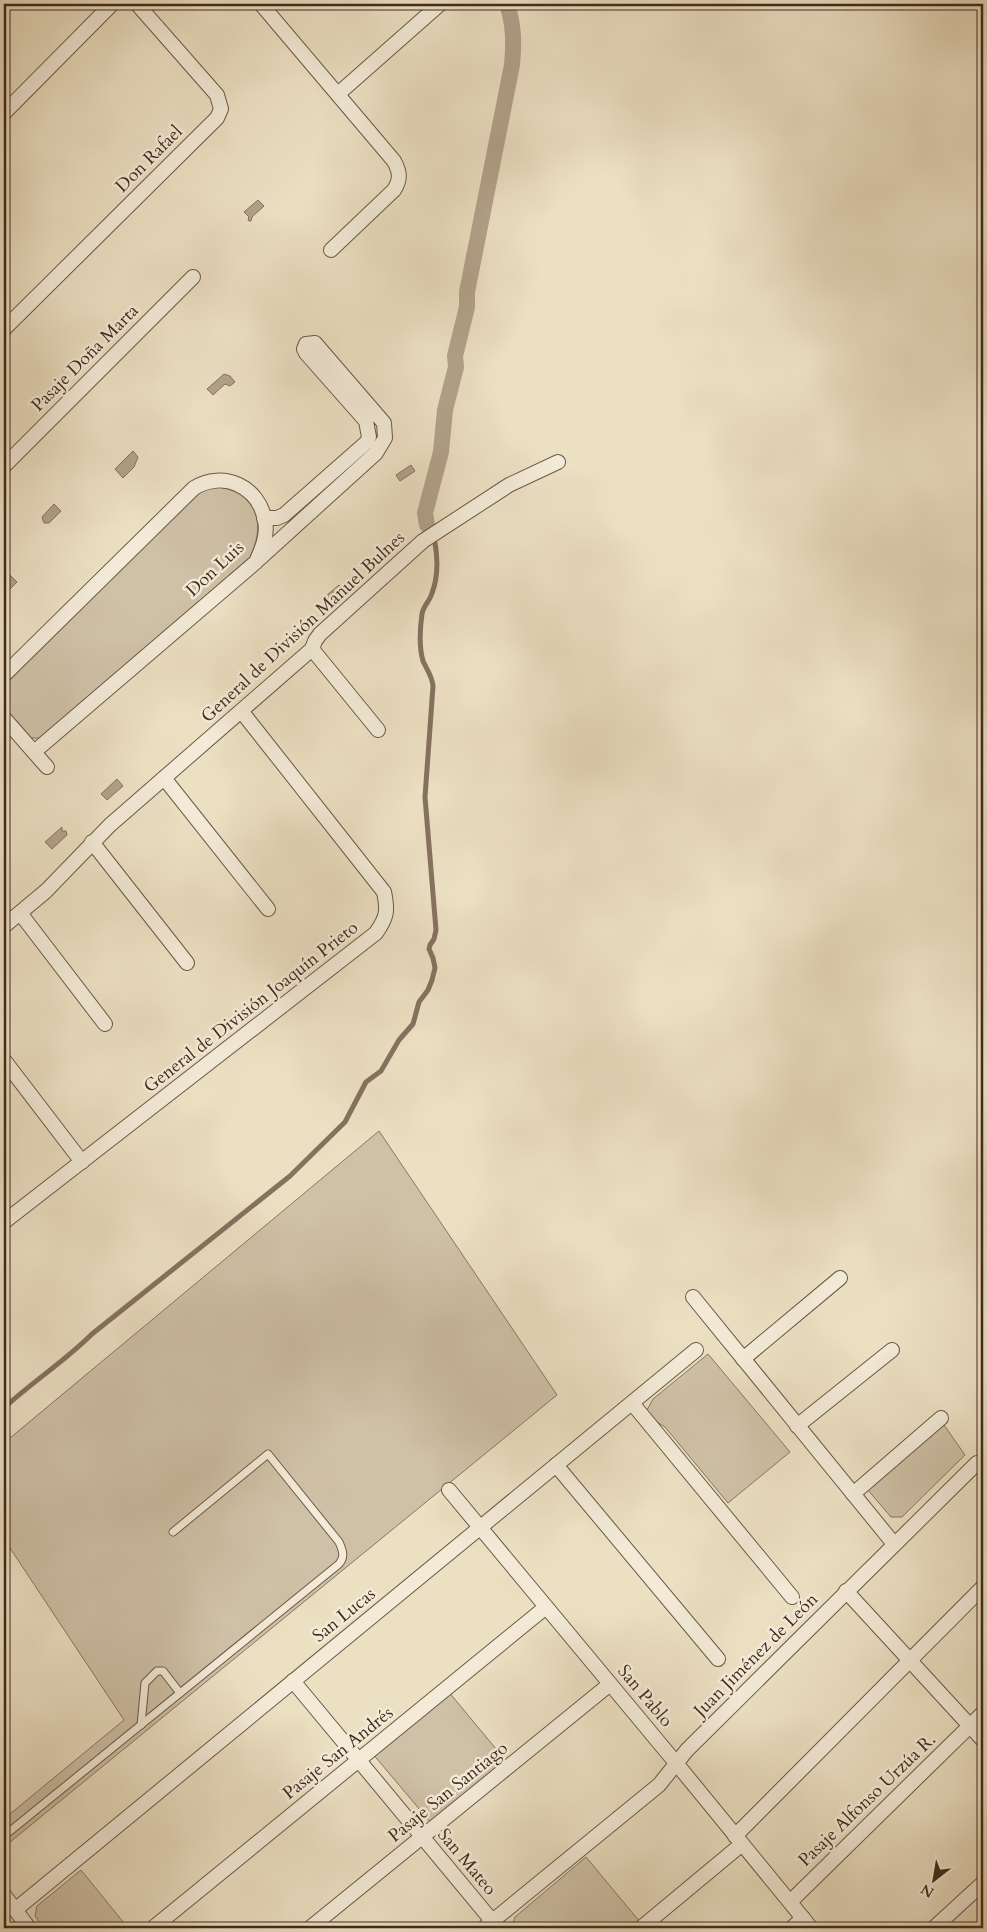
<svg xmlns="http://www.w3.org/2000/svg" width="987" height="1932" font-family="Cardo,serif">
  <rect width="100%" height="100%" fill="#ece0c3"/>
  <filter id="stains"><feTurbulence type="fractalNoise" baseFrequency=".004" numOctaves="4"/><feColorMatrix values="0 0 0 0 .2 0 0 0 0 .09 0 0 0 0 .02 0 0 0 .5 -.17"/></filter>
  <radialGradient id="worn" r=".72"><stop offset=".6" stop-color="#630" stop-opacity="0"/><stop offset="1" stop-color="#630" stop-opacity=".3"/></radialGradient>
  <g fill="#cfc1a7" stroke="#887662">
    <path d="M 222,487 C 259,491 265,528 250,557 L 46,736 L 41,738 L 29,738 L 4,713 L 4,686 L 189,500 L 204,490 Z"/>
    <path d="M 379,1131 L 557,1395 L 4,1847 L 4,1819 L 124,1720 L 4,1539 L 4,1443 Z"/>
    <path d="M 708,1354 L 790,1452 L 728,1503 L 665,1427 L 652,1419 L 647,1410 L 653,1399 Z"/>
    <path d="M 942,1422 L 965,1455 L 902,1517 L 891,1517 L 867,1489 Z"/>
    <path d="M 448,1691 L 506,1761 L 431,1823 L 372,1753 Z"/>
    <path d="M 586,1857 L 640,1922 L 633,1928 L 518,1928 L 513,1923 L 515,1917 Z"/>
    <path d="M 81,1870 L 128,1928 L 44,1928 L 35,1916 L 37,1906 Z"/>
  </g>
  <g fill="#b2a28b" stroke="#85725f">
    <path d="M 258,200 L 264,206 L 252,217 L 251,221 L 249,221 L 248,220 L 249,217 L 244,212 Z"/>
    <path d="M 224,374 L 230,376 L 235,382 L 230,386 L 225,384 L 213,395 L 207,389 Z"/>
    <path d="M 133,451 L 138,457 L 134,467 L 123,478 L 115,469 Z"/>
    <path d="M 411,465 L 415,471 L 400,481 L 396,475 Z"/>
    <path d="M 54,504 L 61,511 L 49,523 L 44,523 L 42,517 Z"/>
    <path d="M 10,575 L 17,582 L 4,595 L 4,582 Z"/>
    <path d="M 339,585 L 346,594 L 330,608 L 321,598 L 324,595 L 326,596 Z"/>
    <path d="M 117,779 L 123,786 L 107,800 L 101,794 Z"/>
    <path d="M 62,827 L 62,831 L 66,831 L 67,835 L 52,849 L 45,842 Z"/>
  </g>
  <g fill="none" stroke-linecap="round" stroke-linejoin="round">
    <path stroke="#85725f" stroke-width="5" d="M 4,1408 C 32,1382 65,1361 92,1334 L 290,1176 L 345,1122 L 366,1082 L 381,1071 L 399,1040 L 413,1024 L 419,1002 L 428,990 L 432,980 L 435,968 L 433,958 L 429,949 L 430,945 L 434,939 L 436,930 L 425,797 L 433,686 C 432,676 427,670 423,661 C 419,647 420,628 422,614 C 423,606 430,601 432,593 C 438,577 438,560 435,543"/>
    <path stroke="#b2a28b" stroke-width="16" d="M 427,525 L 425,513 L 441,452 L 445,410 L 456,367 L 455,356 L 467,307 L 467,292 L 512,65 C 514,43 514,25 507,4"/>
    <g stroke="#6c5846" stroke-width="9">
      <g id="service">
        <path d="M 141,1725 L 145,1683 L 157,1671 L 163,1671 L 180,1693"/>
        <path d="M 4,1836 L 339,1564 C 345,1557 343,1551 339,1542 L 268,1454 L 173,1532"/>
      </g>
    </g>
    <g stroke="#6c5846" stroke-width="16">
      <g id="minor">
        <path d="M 261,4 L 394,161 C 400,172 401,179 394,190 L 331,250"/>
        <path d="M 338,94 L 440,4"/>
        <path d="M 4,113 L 112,4"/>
        <path d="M 4,329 L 217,118 L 221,109 L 217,95 L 137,4"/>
        <path d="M 4,466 L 193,277"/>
        <path d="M 259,559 L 376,453 L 385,438 L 384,423 L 315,343 L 306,344 L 304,349 L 306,353 L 366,421 L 369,437 L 367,442 L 284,515 L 277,518 L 264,518"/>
        <path d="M 312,649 L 378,730"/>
        <path d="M 4,675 L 194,488 C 223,470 259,486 265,521 C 268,535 262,549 256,562 L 34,752"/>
        <path d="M 4,718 L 47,767"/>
        <path d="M 164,778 L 268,909"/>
        <path d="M 92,842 L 187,963"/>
        <path d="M 20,913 L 105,1024"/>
        <path d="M 4,926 L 46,891 L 110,825 L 312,649 L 315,641 L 320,634 L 423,541 L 509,485 L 558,462"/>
        <path d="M 4,1060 L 82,1162"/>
        <path d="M 4,1222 L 376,933 C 387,917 388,911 384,892 L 242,712"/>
        <path d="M 693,1297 L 894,1544"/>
        <path d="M 743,1359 L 840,1278"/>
        <path d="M 632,1403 L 792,1597"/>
        <path d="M 797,1426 L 892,1350"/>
        <path d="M 556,1465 L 718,1659"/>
        <path d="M 449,1490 L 676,1763 L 811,1928"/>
        <path d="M 853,1494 L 941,1418"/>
        <path d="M 846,1591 L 983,1740"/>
        <path d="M 293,1681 L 498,1928"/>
        <path d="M 735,1836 L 983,1587"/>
        <path d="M 4,1895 L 29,1928"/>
        <path d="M 790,1902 L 983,1713"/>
        <path d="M 15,1910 L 696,1350"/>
        <path d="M 153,1928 L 546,1607"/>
        <path d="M 310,1928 L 610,1684"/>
        <path d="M 484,1928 L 659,1785 L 687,1750 L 977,1463"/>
        <path d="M 641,1928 L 742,1844"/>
        <path d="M 792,1928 L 803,1918"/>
        <path d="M 934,1928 L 983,1883"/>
      </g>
    </g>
    <use href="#service" stroke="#f3ebd8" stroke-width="7"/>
    <use href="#minor" stroke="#f3ebd8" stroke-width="14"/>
  </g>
  <g text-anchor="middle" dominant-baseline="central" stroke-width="5" stroke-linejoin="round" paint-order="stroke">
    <g font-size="18" fill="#412a1d" stroke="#f3ebd8">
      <text transform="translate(149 159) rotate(-45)">Don Rafael</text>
      <text transform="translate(85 358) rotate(-45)">Pasaje Doña Marta</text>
      <text transform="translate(215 569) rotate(-43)">Don Luis</text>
      <text transform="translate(303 627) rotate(-43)">General de División Manuel Bulnes</text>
      <text transform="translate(251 1007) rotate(-38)">General de División Joaquín Prieto</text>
      <text transform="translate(344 1615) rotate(-39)">San Lucas</text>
      <text transform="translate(756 1655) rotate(-45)">Juan Jiménez de León</text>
      <text transform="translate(645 1696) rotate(50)">San Pablo</text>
      <text transform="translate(338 1753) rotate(-39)">Pasaje San Andrés</text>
      <text transform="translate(448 1792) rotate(-39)">Pasaje San Santiago</text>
      <text transform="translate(867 1800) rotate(-44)">Pasaje Alfonso Urzúa R.</text>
      <text transform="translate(467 1862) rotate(50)">San Mateo</text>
    </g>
  </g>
  <rect width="987" height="1932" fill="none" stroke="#ece0c3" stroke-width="20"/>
  <rect x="5" y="5" width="977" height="1922" fill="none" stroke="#412a1d" stroke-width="2.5"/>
  <rect x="10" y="10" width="967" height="1912" fill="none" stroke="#412a1d"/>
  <g transform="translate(934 1880) rotate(211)" stroke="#f3ebd8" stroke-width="4" paint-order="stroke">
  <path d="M0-4L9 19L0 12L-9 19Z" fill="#412a1d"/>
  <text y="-8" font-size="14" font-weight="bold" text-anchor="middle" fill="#412a1d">N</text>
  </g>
  <rect width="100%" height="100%" filter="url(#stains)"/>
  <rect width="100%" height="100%" fill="url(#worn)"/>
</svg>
